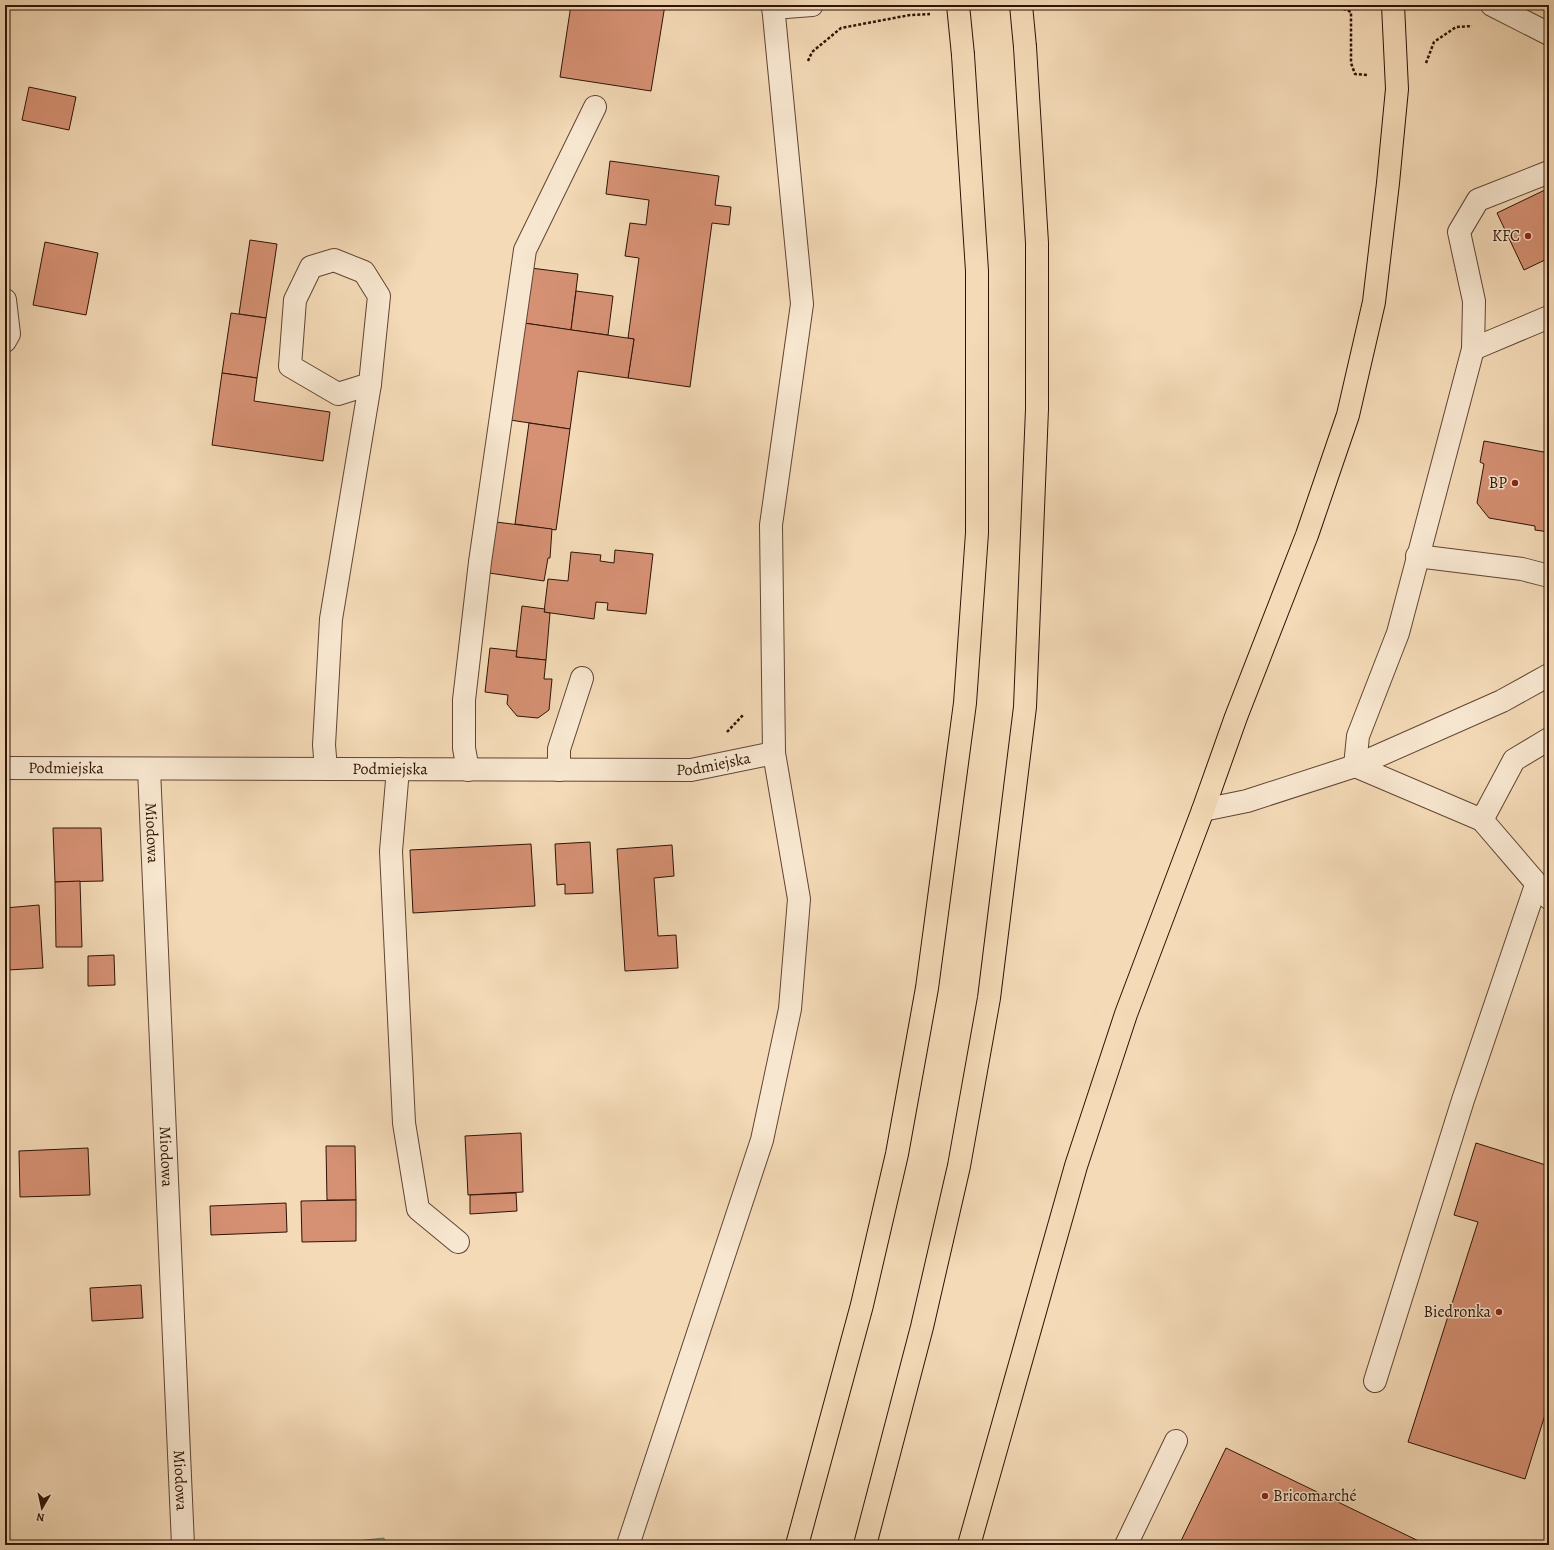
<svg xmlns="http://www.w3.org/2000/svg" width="1554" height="1550" font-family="Alegreya,serif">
  <rect width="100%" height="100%" fill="#f4dab7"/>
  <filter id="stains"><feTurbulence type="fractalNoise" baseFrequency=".005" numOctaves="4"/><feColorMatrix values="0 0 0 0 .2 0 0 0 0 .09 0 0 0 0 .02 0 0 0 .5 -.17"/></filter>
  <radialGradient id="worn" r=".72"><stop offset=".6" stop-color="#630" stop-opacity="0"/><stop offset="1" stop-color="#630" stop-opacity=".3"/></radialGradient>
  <path fill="#9cbbaa" stroke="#707868" d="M 384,1538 L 385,1545 L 320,1545 Z"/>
  <g fill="#d69174" stroke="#2e1305">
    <path d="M 571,5 L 665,5 L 651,91 L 560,77 Z"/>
    <path d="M 29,87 L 76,97 L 69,130 L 22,120 Z"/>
    <path d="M 610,161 L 719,176 L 715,205 L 731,207 L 729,225 L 712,223 L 690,387 L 628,378 L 634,339 L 628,338 L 639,258 L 625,256 L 630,223 L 646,225 L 649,200 L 606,194 Z"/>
    <path d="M 1549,188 L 1549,258 L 1524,270 L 1497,213 Z"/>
    <path d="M 250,240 L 277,244 L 266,318 L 239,314 Z"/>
    <path d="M 45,242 L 98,253 L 86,315 L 33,305 Z"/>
    <path d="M 531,268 L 578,274 L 571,330 L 524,323 Z"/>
    <path d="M 576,291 L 613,296 L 608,335 L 571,330 Z"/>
    <path d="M 231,313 L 266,318 L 257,378 L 222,373 Z"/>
    <path d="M 524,323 L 634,339 L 628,378 L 578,371 L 570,429 L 510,420 Z"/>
    <path d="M 222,373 L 257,378 L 254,401 L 330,412 L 323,461 L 212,445 Z"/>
    <path d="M 529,423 L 570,429 L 556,530 L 515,524 Z"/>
    <path d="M 1484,441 L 1549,453 L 1549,532 L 1535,530 L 1535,526 L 1489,518 L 1477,503 L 1484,464 L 1480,462 Z"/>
    <path d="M 496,522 L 552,529 L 550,558 L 548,558 L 544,581 L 489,573 Z"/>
    <path d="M 615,550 L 653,554 L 646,614 L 607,610 L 608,603 L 596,602 L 594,619 L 544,612 L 548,579 L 568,581 L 571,552 L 601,555 L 600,561 L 614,563 Z"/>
    <path d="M 522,606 L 545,609 L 544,612 L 550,613 L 546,660 L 516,657 Z"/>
    <path d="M 490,648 L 517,651 L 516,657 L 546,660 L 544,679 L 552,679 L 549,710 L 538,718 L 517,716 L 507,704 L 508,695 L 485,692 Z"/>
    <path d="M 53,828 L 101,828 L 103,881 L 55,882 Z"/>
    <path d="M 590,842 L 593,893 L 565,894 L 565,884 L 557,885 L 555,844 Z"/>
    <path d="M 531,844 L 535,906 L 413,913 L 410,850 Z"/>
    <path d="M 672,845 L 674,876 L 654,878 L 658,936 L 676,935 L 678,968 L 625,971 L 617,849 Z"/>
    <path d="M 80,881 L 82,947 L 56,947 L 55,882 Z"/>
    <path d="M 39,905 L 43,968 L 8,970 L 5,908 Z"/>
    <path d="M 114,955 L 115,985 L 88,986 L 88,956 Z"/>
    <path d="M 521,1133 L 523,1192 L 468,1195 L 465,1136 Z"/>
    <path d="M 1476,1143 L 1549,1166 L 1549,1402 L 1525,1479 L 1408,1442 L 1478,1222 L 1454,1215 Z"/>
    <path d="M 326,1146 L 355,1146 L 356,1200 L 327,1200 Z"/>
    <path d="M 88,1148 L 90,1195 L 20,1197 L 19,1151 Z"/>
    <path d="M 516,1193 L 517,1211 L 470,1214 L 470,1195 Z"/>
    <path d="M 356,1200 L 356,1241 L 302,1242 L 301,1201 Z"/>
    <path d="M 286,1203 L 287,1232 L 211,1235 L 210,1206 Z"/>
    <path d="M 141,1285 L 143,1318 L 92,1321 L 90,1288 Z"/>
    <path d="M 1226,1448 L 1427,1545 L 1179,1545 Z"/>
  </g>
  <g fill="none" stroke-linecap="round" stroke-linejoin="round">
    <g stroke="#604532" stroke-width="24">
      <g id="minor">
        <path d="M 1492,5 L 1549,34"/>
        <path d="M 773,8 L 812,5"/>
        <path d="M 334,260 L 364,272 L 379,296 L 370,384 L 338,394 L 290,366 L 295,300 L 311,267 Z"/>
        <path d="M 5,300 L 9,334 L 5,341"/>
        <path d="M 1473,349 L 1549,317"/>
        <path d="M 1417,556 L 1522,569 L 1549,576"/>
        <path d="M 1355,766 L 1358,736 L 1398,633 L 1473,349 L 1474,301 L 1459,232 L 1478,200 L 1549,172"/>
        <path d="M 1355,766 L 1482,820 L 1514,760 L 1549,739"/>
        <path id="s1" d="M 5,768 L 691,770 L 774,753"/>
        <path id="s2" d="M 149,769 L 183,1545"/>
        <path d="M 326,769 L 324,745 L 331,619 L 370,384"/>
        <path d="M 398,769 L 391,851 L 404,1123 L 418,1209 L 458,1242"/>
        <path d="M 468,770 L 464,748 L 464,700 L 480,562 L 525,250 L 595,107"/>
        <path d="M 559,770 L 559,749 L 582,678"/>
        <path d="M 1203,810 L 1247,801 L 1355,766 L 1502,701 L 1549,675"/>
        <path d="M 1482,820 L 1549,898"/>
        <path d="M 1375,1381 L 1463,1100 L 1536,885"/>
        <path d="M 628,1545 L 762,1140 L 790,1009 L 799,899 L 774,753 L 771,525 L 802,304 L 773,5"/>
        <path d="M 1126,1545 L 1176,1441"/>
      </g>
    </g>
    <g stroke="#2e1305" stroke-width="24">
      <g id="highway">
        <path d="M 797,1545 L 862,1305 L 897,1154 L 927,988 L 965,703 L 977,533 L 977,271 L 963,55"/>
        <path d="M 865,1545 L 922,1327 L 959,1166 L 989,998 L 1025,707 L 1037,409 L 1037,243 L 1025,47"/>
        <path d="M 969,1545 L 1076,1166 L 1126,1014 L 1203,810 L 1236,717 L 1307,535 L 1348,415 L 1374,302 L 1388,183 L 1397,89 L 1393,5"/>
      </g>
    </g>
    <g stroke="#2e1305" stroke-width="2.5" stroke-dasharray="3 2" stroke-linecap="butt">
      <path d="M 1309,5 L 1334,5 L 1351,12 L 1351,63 L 1355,74 L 1368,75"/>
      <path d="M 1050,7 L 1084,5"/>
      <path d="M 808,61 L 812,52 L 841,28 L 910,15 L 930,14"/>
      <path d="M 1426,63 L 1434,42 L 1456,27 L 1472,26"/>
      <path d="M 727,732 L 744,714"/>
    </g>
    <use href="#minor" stroke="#f8e7d0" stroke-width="22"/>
    <use href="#highway" stroke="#f4dab7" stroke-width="22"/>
    <g stroke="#2e1305" stroke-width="24" stroke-linecap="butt">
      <g id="highway-bridge">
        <path d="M 958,5 L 963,55"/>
        <path d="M 1021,5 L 1025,47"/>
      </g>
    </g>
    <use href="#highway-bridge" stroke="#f4dab7" stroke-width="22"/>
  </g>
  <g fill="#8f2418" stroke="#f8e7d0" stroke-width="1.5">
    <circle cx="1528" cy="236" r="4"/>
    <circle cx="1515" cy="483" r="4"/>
    <circle cx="1499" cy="1312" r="4"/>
    <circle cx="1265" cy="1496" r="4"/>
  </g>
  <g text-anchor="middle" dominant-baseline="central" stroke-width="3" stroke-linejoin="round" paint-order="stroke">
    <g font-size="16" fill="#2e1305" stroke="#f8e7d0" text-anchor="end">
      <text x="1520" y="236">KFC</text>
      <text x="1507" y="483">BP</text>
      <text x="1491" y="1312">Biedronka</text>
      <text x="1273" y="1496" text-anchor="start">Bricomarché</text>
    </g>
    <g font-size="16" fill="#2e1305" stroke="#f8e7d0">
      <text stroke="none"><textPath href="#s1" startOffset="709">Podmiejska</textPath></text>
      <text stroke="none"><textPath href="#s1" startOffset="61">Podmiejska</textPath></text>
      <text stroke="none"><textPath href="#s1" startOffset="385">Podmiejska</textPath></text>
      <text stroke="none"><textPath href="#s2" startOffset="64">Miodowa</textPath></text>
      <text stroke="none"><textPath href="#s2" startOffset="388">Miodowa</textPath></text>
      <text stroke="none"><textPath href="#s2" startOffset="712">Miodowa</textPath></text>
    </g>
  </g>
  <rect width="1554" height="1550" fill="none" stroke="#f4dab7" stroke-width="20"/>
  <rect x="6" y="6" width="1542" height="1538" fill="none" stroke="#2e1305" stroke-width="2"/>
  <rect x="10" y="10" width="1534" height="1530" fill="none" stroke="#2e1305"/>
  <g transform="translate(42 1508) rotate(189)" stroke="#f8e7d0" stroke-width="3" paint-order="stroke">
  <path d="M0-3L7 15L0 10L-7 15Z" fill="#2e1305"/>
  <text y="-6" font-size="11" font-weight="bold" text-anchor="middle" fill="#2e1305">N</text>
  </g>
  <rect width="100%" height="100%" filter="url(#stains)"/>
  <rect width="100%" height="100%" fill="url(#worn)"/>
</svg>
